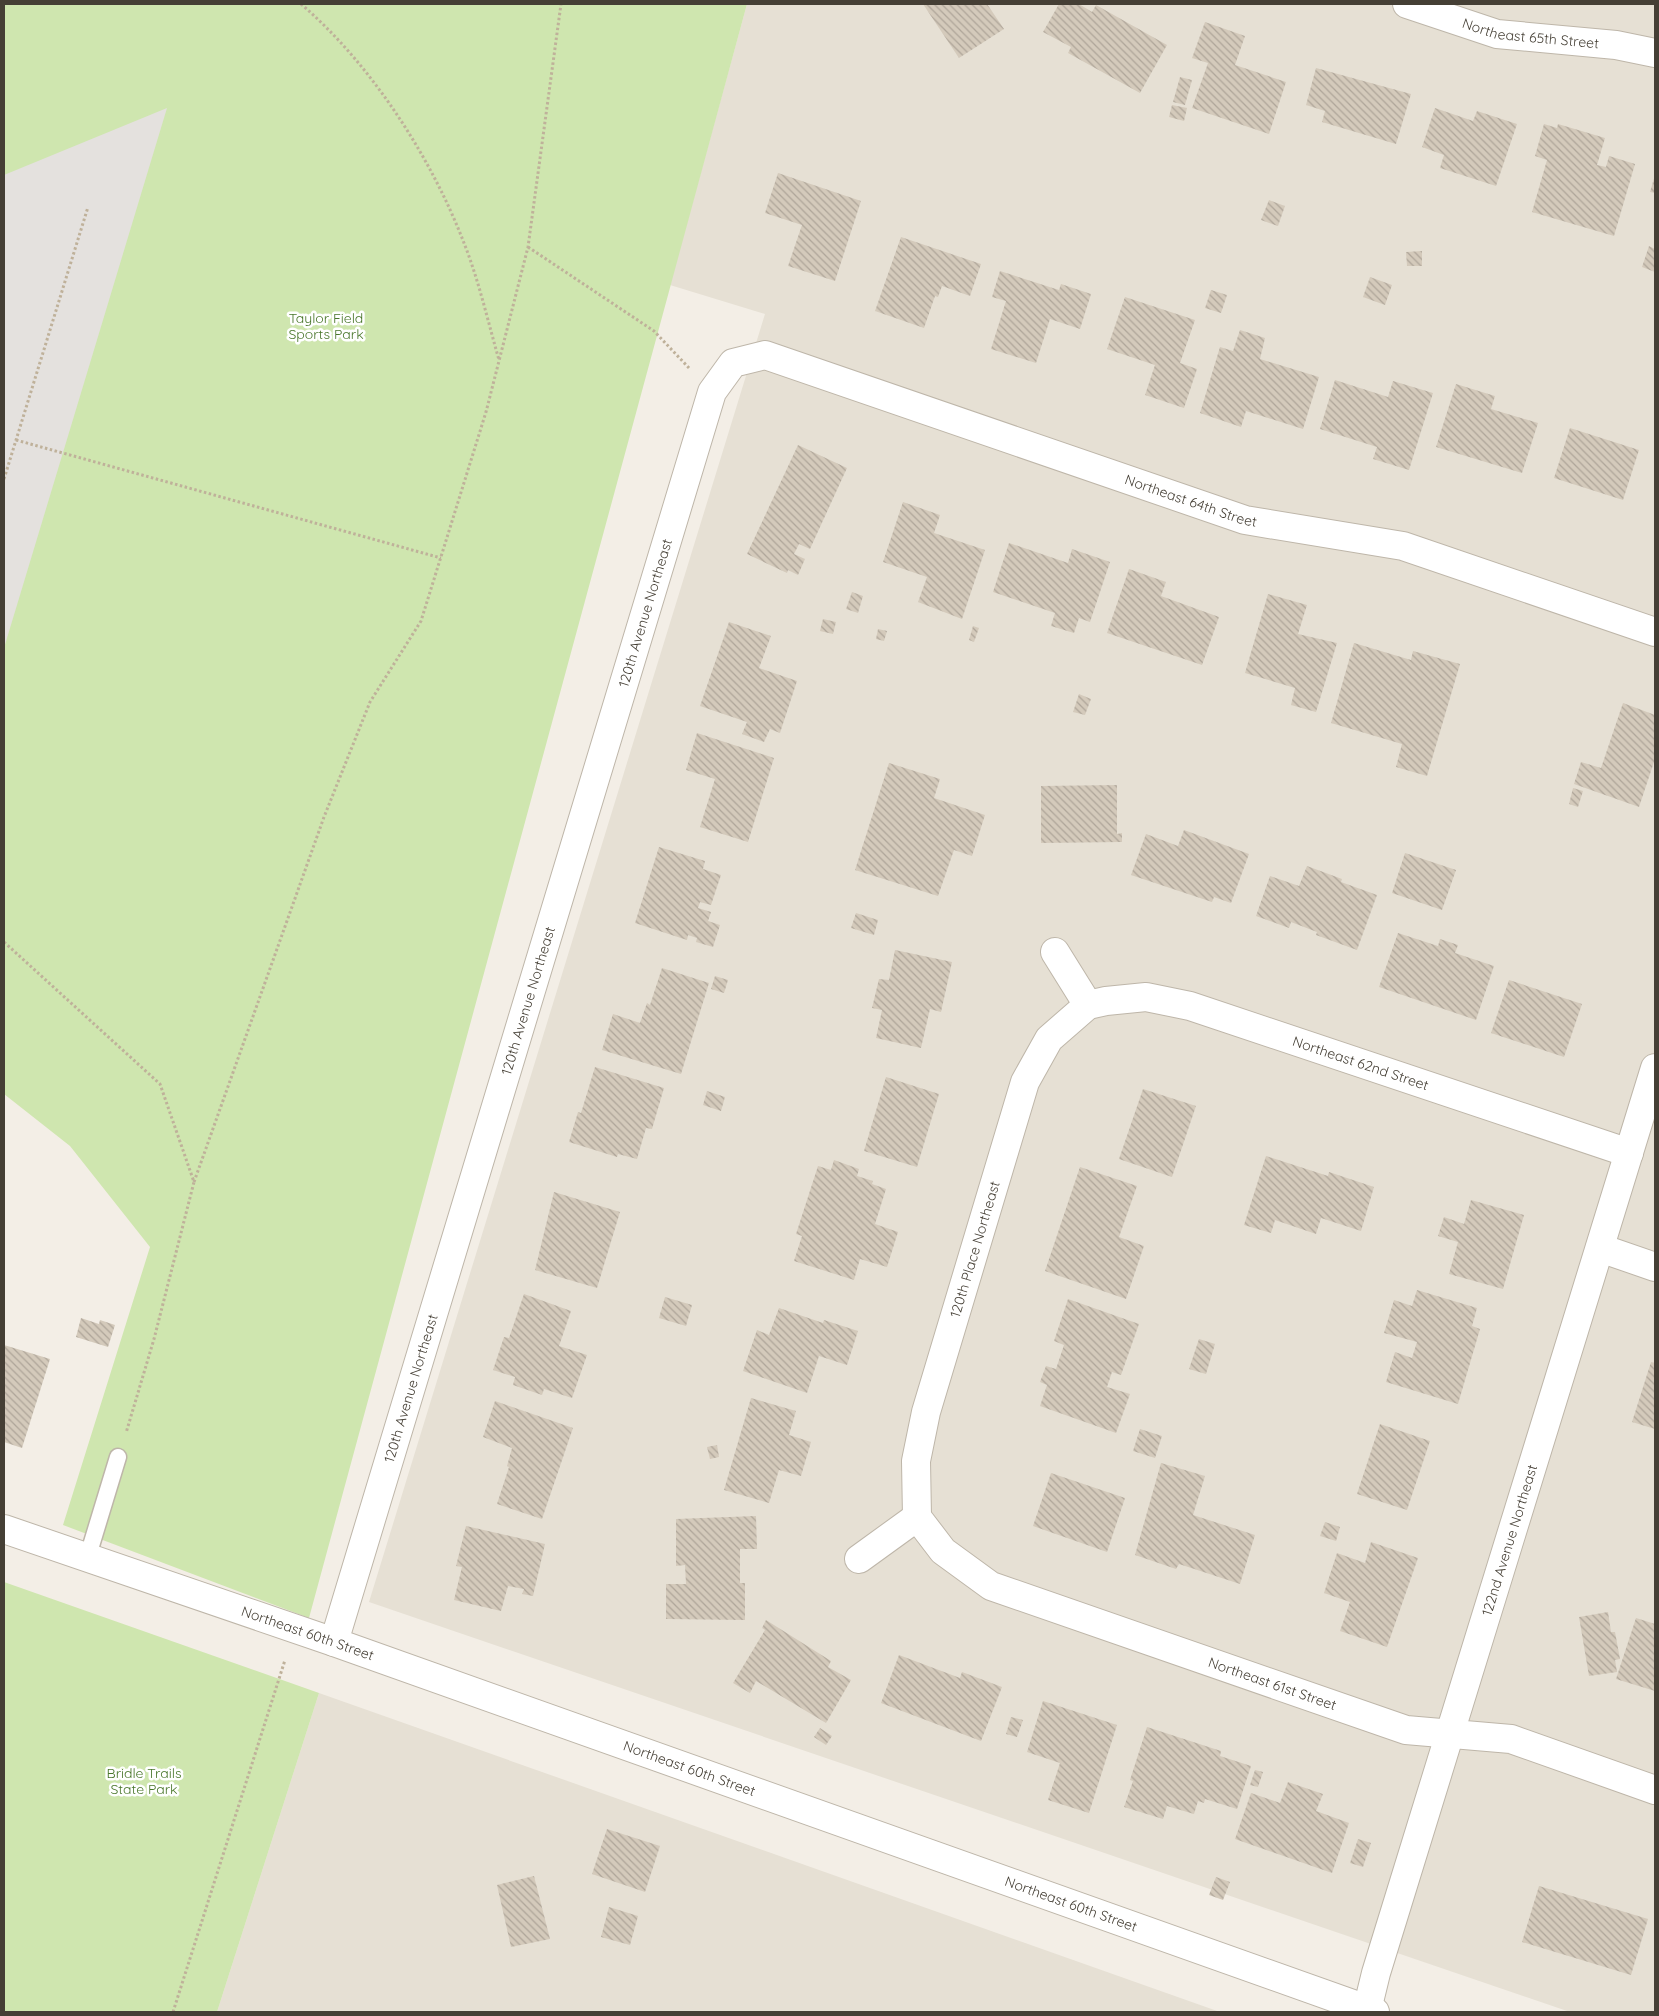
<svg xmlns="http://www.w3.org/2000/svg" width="1659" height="2016" font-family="Quicksand,sans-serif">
  <defs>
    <pattern id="building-back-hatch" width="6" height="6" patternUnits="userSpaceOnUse" patternTransform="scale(1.25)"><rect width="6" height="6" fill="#d4cabb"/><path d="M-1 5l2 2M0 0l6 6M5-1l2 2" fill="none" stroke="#aea599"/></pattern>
  </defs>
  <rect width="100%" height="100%" fill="#f3eee6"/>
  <g fill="#e6e0d4">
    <path d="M 747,4 L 1655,4 L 1655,2012 L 1570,2012 L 369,1602 L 765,314 L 670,285 Z"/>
    <path d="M 319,1693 L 1220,2012 L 217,2012 Z"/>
  </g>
  <g fill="#cfe6af">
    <path d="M 4,4 L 747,4 L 309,1618 L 63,1525 L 150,1247 L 70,1146 L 4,1094 Z"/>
    <path d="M 4,1582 L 319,1693 L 217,2012 L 4,2012 Z"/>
  </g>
  <path fill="#e4e1de" d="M 167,108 L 4,648 L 4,175 Z"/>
  <g fill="url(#building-back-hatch)">
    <path d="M 923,4 L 987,4 L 1004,29 L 959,58 Z"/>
    <path d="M 1059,4 L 1079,4 L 1092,12 L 1096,5 L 1167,45 L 1140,93 L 1068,53 L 1071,47 L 1043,32 Z"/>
    <path d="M 1205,22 L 1245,36 L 1235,65 L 1286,82 L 1269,134 L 1192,108 L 1208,63 L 1192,58 Z"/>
    <path d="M 1316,68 L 1411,94 L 1396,144 L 1322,122 L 1325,111 L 1306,105 Z"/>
    <path d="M 1180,77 L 1192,80 L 1185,105 L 1173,102 Z"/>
    <path d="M 1172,105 L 1187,108 L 1184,121 L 1169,117 Z"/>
    <path d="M 1435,108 L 1473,121 L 1477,111 L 1517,124 L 1496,186 L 1440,168 L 1444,155 L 1422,147 Z"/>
    <path d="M 1544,124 L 1557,128 L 1558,124 L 1605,138 L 1597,165 L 1606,167 L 1609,156 L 1635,164 L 1614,236 L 1532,212 L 1547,160 L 1535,156 Z"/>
    <path d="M 778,173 L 861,201 L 835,281 L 788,266 L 802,225 L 765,213 Z"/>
    <path d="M 1655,175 L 1655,193 L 1650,192 Z"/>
    <path d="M 1269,200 L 1285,206 L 1278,226 L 1261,220 Z"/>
    <path d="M 901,237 L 981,264 L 970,296 L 942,286 L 938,297 L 935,296 L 924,328 L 875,311 Z"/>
    <path d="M 1649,246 L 1655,249 L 1655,272 L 1642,267 Z"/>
    <path d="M 1422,251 L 1422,266 L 1407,266 L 1406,252 Z"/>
    <path d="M 1000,271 L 1059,290 L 1061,284 L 1091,294 L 1080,329 L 1050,319 L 1036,363 L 991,349 L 1006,301 L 992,297 Z"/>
    <path d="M 1370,277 L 1392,285 L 1385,305 L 1363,297 Z"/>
    <path d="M 1211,290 L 1227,295 L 1221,313 L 1205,308 Z"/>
    <path d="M 1125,297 L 1195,320 L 1180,363 L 1197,369 L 1184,408 L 1145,395 L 1155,365 L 1107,349 Z"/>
    <path d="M 1240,330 L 1265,338 L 1260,359 L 1319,377 L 1303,429 L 1246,411 L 1241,427 L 1200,413 L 1220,347 L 1233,351 Z"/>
    <path d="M 1335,380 L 1388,397 L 1393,381 L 1433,393 L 1409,470 L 1373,459 L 1377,447 L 1320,429 Z"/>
    <path d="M 1456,384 L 1495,396 L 1491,409 L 1538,423 L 1522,473 L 1436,447 Z"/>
    <path d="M 1570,428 L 1639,450 L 1623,500 L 1554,478 Z"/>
    <path d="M 798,445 L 847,468 L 810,549 L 799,544 L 794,554 L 805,559 L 798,575 L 788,570 L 787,573 L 747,554 Z"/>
    <path d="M 903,502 L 940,515 L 934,533 L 985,550 L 962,619 L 918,602 L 927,577 L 883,562 Z"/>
    <path d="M 1009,543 L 1068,563 L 1072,549 L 1110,562 L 1090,622 L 1079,618 L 1074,633 L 1051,626 L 1055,613 L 993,592 Z"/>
    <path d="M 1129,569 L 1166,582 L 1161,596 L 1219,617 L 1202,665 L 1107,633 Z"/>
    <path d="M 852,592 L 863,596 L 858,613 L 846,609 Z"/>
    <path d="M 1268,594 L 1307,605 L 1298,634 L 1337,643 L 1316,712 L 1291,705 L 1295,688 L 1245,673 Z"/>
    <path d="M 823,619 L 836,622 L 833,634 L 820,631 Z"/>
    <path d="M 729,622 L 771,636 L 759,668 L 797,681 L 780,733 L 770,729 L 764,742 L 742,734 L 747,722 L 700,706 Z"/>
    <path d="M 973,626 L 979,628 L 974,642 L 969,640 Z"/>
    <path d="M 878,629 L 887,631 L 884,641 L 876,639 Z"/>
    <path d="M 1354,643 L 1411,660 L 1413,651 L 1460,664 L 1427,776 L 1396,767 L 1402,744 L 1331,723 Z"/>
    <path d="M 1079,694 L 1091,699 L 1085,715 L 1073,712 Z"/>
    <path d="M 1623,703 L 1655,715 L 1655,759 L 1639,807 L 1574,784 L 1581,762 L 1601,768 Z"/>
    <path d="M 697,733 L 774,758 L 748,842 L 700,827 L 715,779 L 686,770 Z"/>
    <path d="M 889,763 L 940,779 L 934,798 L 985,815 L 972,856 L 954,850 L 938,896 L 855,870 Z"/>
    <path d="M 1117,785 L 1117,834 L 1122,833 L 1122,842 L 1041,843 L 1041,786 Z"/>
    <path d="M 1573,788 L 1583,791 L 1578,807 L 1569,804 Z"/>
    <path d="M 1184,830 L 1249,854 L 1231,903 L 1214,897 L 1212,902 L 1131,875 L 1146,834 L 1178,846 Z"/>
    <path d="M 659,847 L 705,861 L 703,869 L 721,875 L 711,905 L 700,902 L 698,908 L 711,912 L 708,921 L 720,925 L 713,947 L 696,942 L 697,938 L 688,935 L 687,940 L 635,923 Z"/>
    <path d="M 1405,853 L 1456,870 L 1442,910 L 1392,893 Z"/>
    <path d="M 1307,866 L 1342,879 L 1341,882 L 1377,895 L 1357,950 L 1316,935 L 1317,932 L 1291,922 L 1289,928 L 1256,916 L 1270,876 L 1299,886 Z"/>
    <path d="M 856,913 L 878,920 L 874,935 L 851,928 Z"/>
    <path d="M 1398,933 L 1438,946 L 1440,939 L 1458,945 L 1455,953 L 1494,966 L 1476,1020 L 1379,987 Z"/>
    <path d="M 895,950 L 952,962 L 941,1012 L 930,1009 L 921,1048 L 876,1038 L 882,1010 L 872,1008 L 879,979 L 889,980 Z"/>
    <path d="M 662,968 L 709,983 L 681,1074 L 602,1050 L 613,1014 L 640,1023 L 647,1003 L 650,1005 Z"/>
    <path d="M 715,976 L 728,980 L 724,993 L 711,989 Z"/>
    <path d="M 1509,980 L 1582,1004 L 1564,1057 L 1491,1033 Z"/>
    <path d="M 595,1067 L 664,1088 L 652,1129 L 646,1128 L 637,1159 L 618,1154 L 617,1157 L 569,1142 L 578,1112 L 581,1113 Z"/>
    <path d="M 886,1077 L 939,1094 L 917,1167 L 864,1151 Z"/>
    <path d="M 1143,1089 L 1196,1106 L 1172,1177 L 1119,1159 Z"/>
    <path d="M 707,1091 L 725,1097 L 721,1111 L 703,1105 Z"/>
    <path d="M 1266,1156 L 1328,1176 L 1329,1172 L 1374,1187 L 1361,1231 L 1321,1218 L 1316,1234 L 1275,1220 L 1271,1233 L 1244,1225 Z"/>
    <path d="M 834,1160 L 859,1169 L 857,1176 L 873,1181 L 872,1184 L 886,1189 L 875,1224 L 898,1232 L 887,1267 L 860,1259 L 854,1280 L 794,1261 L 802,1236 L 796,1234 L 818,1166 L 831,1170 Z"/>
    <path d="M 1080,1167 L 1137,1186 L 1119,1237 L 1144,1246 L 1126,1299 L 1045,1271 Z"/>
    <path d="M 554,1192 L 620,1212 L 597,1288 L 535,1270 Z"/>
    <path d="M 1471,1200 L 1524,1215 L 1503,1289 L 1449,1274 L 1458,1242 L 1438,1236 L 1444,1217 L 1464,1224 Z"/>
    <path d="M 1417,1290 L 1477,1308 L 1472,1326 L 1480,1329 L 1458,1404 L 1386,1382 L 1395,1352 L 1412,1358 L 1417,1342 L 1384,1333 L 1394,1300 L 1412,1306 Z"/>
    <path d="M 524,1294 L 571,1311 L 559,1346 L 587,1355 L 572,1398 L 544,1389 L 542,1395 L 513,1385 L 515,1377 L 493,1370 L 504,1337 L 509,1338 Z"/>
    <path d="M 665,1297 L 692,1305 L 686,1326 L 659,1318 Z"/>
    <path d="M 1068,1299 L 1139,1324 L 1121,1375 L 1112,1372 L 1107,1387 L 1130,1394 L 1116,1433 L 1040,1406 L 1047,1385 L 1040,1382 L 1046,1366 L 1056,1369 L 1064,1345 L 1054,1341 Z"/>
    <path d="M 779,1308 L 823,1323 L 824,1320 L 858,1331 L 847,1365 L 819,1356 L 807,1393 L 743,1371 L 757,1330 L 769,1335 Z"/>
    <path d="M 81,1318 L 99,1324 L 100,1320 L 115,1325 L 108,1347 L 76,1337 Z"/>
    <path d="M 1199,1339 L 1215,1344 L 1206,1374 L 1189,1369 Z"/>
    <path d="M 4,1345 L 50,1359 L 22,1448 L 4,1442 Z"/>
    <path d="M 1651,1362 L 1655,1363 L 1655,1429 L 1632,1422 Z"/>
    <path d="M 751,1398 L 796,1411 L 789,1435 L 811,1442 L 801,1476 L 779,1470 L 769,1503 L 724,1490 Z"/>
    <path d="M 495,1401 L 573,1428 L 542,1519 L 497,1504 L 509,1467 L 507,1466 L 512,1448 L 483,1437 Z"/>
    <path d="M 1380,1424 L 1430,1441 L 1407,1510 L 1357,1494 Z"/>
    <path d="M 1140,1429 L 1162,1436 L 1155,1458 L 1133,1451 Z"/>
    <path d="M 717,1445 L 719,1457 L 710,1459 L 707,1447 Z"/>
    <path d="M 1161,1463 L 1205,1476 L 1193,1515 L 1255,1535 L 1240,1584 L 1179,1564 L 1176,1569 L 1135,1555 Z"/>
    <path d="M 1051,1473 L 1125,1498 L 1107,1552 L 1033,1526 Z"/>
    <path d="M 756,1516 L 757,1549 L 740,1549 L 740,1583 L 745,1583 L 745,1620 L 666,1619 L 666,1584 L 686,1584 L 685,1565 L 676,1566 L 676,1519 Z"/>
    <path d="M 1325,1522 L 1340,1527 L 1336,1541 L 1320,1536 Z"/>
    <path d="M 466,1526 L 545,1544 L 533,1596 L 522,1594 L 524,1589 L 508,1586 L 501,1611 L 454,1600 L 462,1567 L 456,1566 Z"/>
    <path d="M 1371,1542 L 1418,1558 L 1387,1647 L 1340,1631 L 1350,1602 L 1324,1593 L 1337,1553 L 1365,1563 Z"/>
    <path d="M 1608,1612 L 1611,1632 L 1615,1632 L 1620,1659 L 1615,1660 L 1617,1672 L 1589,1676 L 1579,1617 Z"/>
    <path d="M 1636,1618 L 1655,1624 L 1655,1691 L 1616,1679 Z"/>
    <path d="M 766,1620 L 831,1661 L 828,1667 L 851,1680 L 826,1723 L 756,1681 L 750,1693 L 733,1683 L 765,1630 L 762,1628 Z"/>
    <path d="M 899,1655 L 960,1678 L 962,1672 L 1002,1687 L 981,1741 L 881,1703 Z"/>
    <path d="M 1043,1701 L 1117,1725 L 1089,1813 L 1048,1800 L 1060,1763 L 1027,1752 Z"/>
    <path d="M 1011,1717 L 1023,1720 L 1017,1737 L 1006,1734 Z"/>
    <path d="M 1147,1727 L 1221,1751 L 1220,1756 L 1251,1766 L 1237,1809 L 1205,1799 L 1204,1803 L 1198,1801 L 1194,1814 L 1167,1806 L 1163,1819 L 1124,1807 L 1133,1781 L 1130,1780 Z"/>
    <path d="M 820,1728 L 832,1736 L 826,1745 L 814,1737 Z"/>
    <path d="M 1255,1770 L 1263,1772 L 1258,1787 L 1250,1785 Z"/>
    <path d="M 1288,1782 L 1323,1794 L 1316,1811 L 1349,1823 L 1332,1873 L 1235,1839 L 1251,1793 L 1280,1803 Z"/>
    <path d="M 607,1829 L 660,1846 L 645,1892 L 592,1874 Z"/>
    <path d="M 1358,1839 L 1371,1843 L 1363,1867 L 1350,1863 Z"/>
    <path d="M 534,1876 L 550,1939 L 511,1947 L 497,1885 Z"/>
    <path d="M 1216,1877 L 1230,1882 L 1223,1900 L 1209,1895 Z"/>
    <path d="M 1539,1886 L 1648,1919 L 1631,1975 L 1522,1942 Z"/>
    <path d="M 609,1907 L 638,1916 L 630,1945 L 601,1937 Z"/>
  </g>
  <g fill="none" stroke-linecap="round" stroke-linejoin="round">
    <g stroke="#beb6a9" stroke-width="19">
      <path id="service" d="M 87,1559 L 118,1457"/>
    </g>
    <g stroke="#beb6a9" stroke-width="30">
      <g id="minor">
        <path id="s1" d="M 1407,4 L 1497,34 L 1616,45 L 1655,53"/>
        <path d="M 1055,952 L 1088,1005"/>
        <path d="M 1600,1248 L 1655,1267"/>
        <path id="s2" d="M 917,1517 L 916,1461 L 926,1412 L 1025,1082 L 1049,1039 L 1088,1005 L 1106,1001 L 1146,997 L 1190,1006 L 1629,1153"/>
        <path id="s3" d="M 917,1517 L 943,1551 L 991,1586 L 1406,1730 L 1511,1739 L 1655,1790"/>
        <path d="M 859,1559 L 917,1517"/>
        <path id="s4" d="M 334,1642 L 712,392 L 733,363 L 765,355 L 1245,520 L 1403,546 L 1655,632"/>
      </g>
    </g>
    <g stroke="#beb6a9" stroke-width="30">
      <g id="tertiary">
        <path id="s5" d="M 4,1529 L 334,1642 L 1375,2012"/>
        <path id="s6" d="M 1367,2010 L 1376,1973 L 1655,1068"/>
      </g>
    </g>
    <g stroke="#bfb19a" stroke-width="3" stroke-dasharray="2.5 2.5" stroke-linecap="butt">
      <path d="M 301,4 C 371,64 431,157 464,243 C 479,281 488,322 499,360"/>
      <path d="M 528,247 L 654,331 L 689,368"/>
      <path d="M 16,440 L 441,558"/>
      <path d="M 4,479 L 88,207"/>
      <path d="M 4,942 L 160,1084 L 194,1182 L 154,1339 L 126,1433"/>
      <path d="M 194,1182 L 324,817 L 370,702 L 421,621 L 486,412 L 528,247 L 561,4"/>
      <path d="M 173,2012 L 285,1660"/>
    </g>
    <use href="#service" stroke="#fff" stroke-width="16"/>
    <use href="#minor" stroke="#fff" stroke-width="28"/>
    <use href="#tertiary" stroke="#fff" stroke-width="28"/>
  </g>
  <g text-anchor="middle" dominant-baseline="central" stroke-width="5" stroke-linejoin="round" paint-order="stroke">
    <g font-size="14" fill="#453f35" stroke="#fff">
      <text stroke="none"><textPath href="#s1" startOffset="128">Northeast 65th Street</textPath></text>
      <text stroke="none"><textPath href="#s4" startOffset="1825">Northeast 64th Street</textPath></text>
      <text stroke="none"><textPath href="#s4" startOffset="1075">120th Avenue Northeast</textPath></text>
      <text stroke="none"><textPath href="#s4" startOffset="670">120th Avenue Northeast</textPath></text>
      <text stroke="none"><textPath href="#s2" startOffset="835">Northeast 62nd Street</textPath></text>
      <text stroke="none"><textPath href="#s2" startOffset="276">120th Place Northeast</textPath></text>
      <text stroke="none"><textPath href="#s4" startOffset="265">120th Avenue Northeast</textPath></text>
      <text stroke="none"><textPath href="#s6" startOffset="491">122nd Avenue Northeast</textPath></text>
      <text stroke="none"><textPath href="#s5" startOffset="321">Northeast 60th Street</textPath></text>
      <text stroke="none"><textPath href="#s3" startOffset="400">Northeast 61st Street</textPath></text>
      <text stroke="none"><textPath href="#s5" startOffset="726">Northeast 60th Street</textPath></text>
      <text stroke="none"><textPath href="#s5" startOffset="1131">Northeast 60th Street</textPath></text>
    </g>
    <g font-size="14" fill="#48762a" stroke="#fff">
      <text x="326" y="318">Taylor Field<tspan x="326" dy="16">Sports Park</tspan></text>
      <text x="144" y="1773">Bridle Trails<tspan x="144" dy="16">State Park</tspan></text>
    </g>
  </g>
  <rect width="1659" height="2016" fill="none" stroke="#453f35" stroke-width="10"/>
</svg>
